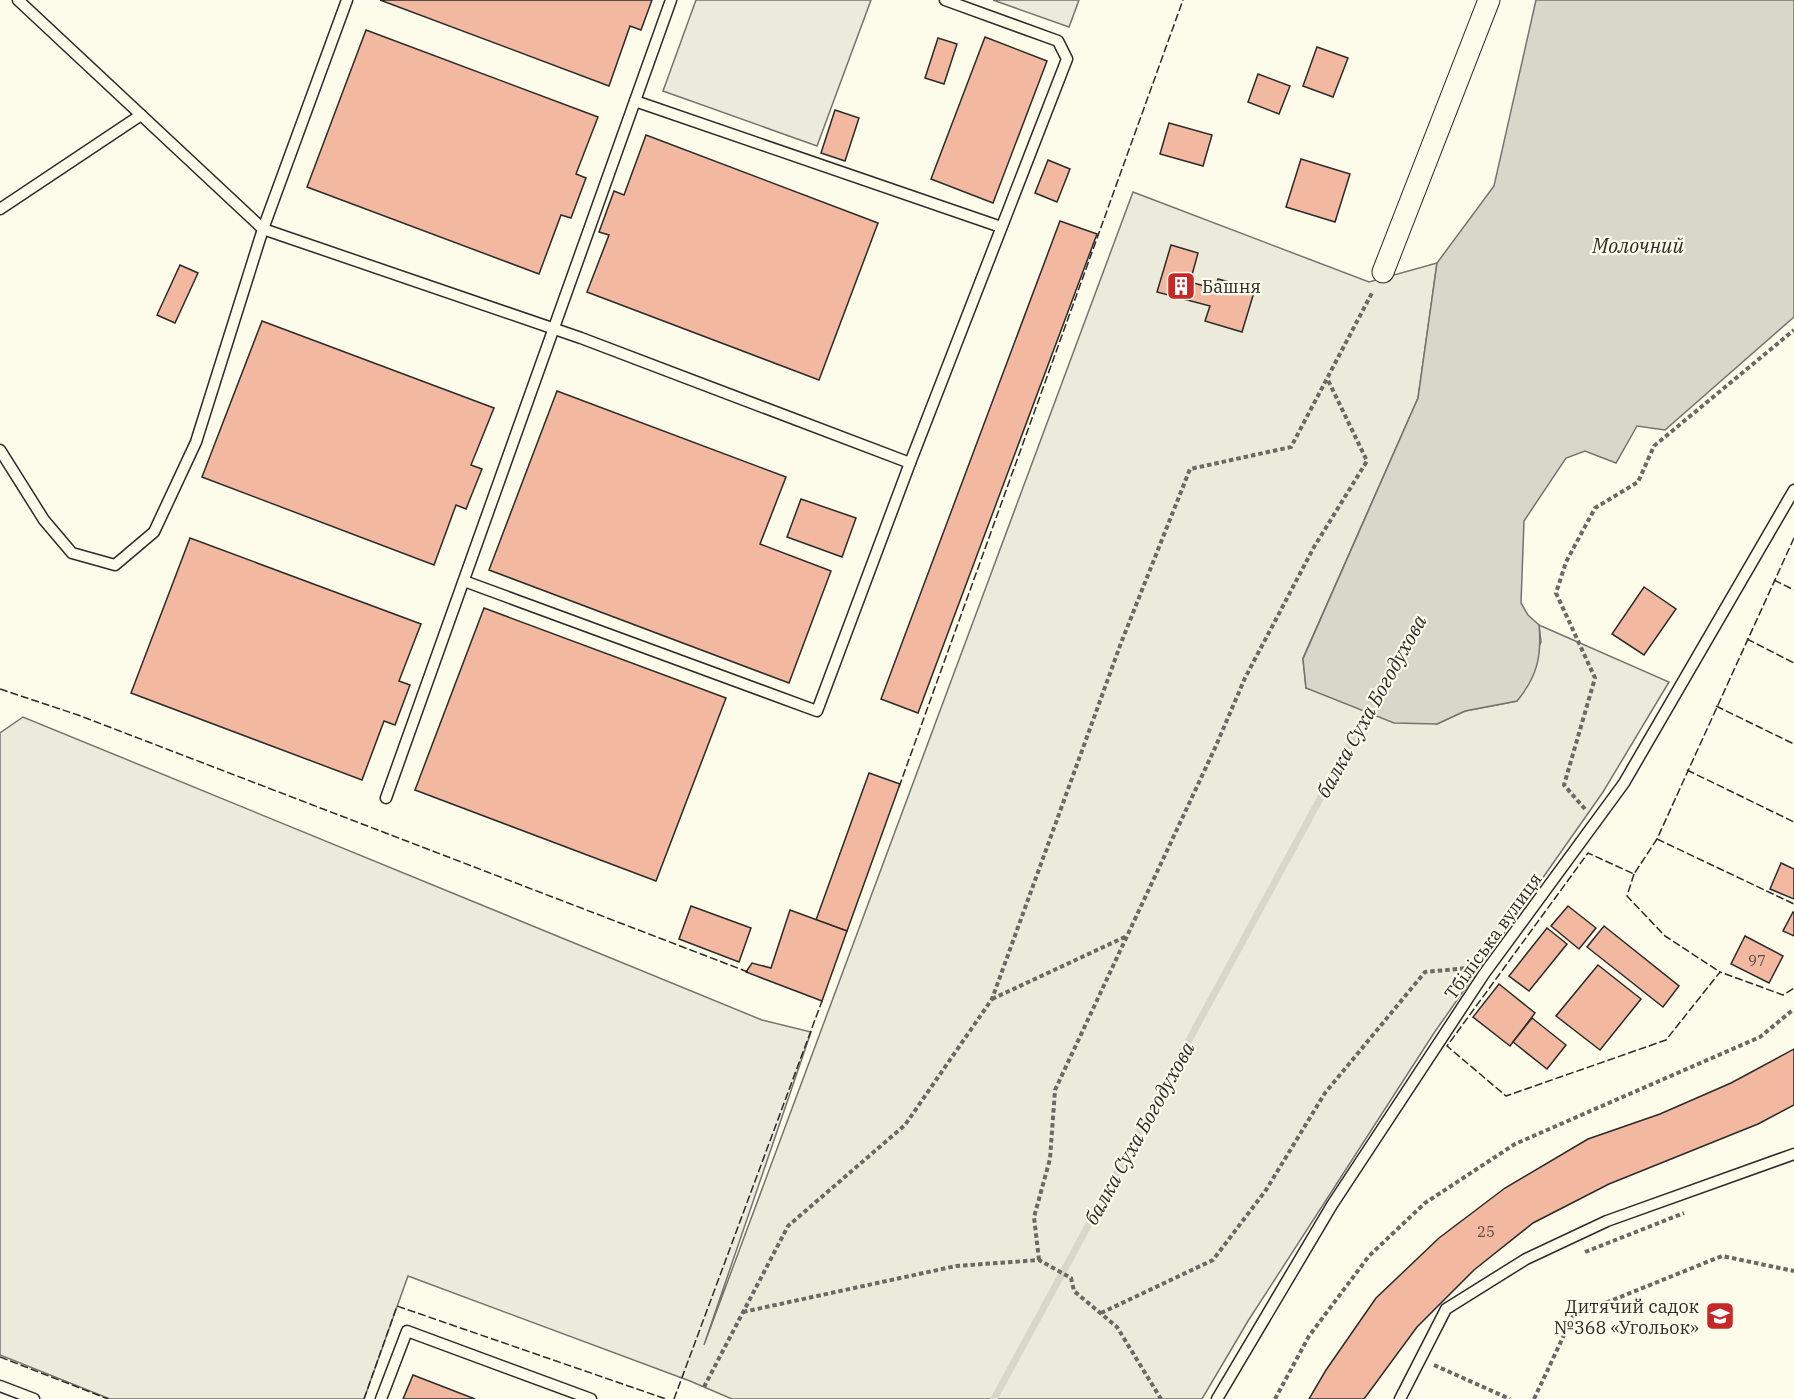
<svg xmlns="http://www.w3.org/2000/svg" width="1794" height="1399" font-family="'IBM Plex Serif',serif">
  <rect width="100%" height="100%" fill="#fdfbea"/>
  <g fill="#ecebdb" stroke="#74746e" stroke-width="1.5">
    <path d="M 696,0 L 871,0 L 817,146 L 663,91 Z"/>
    <path d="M 993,0 L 1079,0 L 1069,27 Z"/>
    <path d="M 1133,192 L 1369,282 L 1437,263 L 1418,398 L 1303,658 L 1306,688 L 1437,724 L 1465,711 L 1517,701 L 1541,642 L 1539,625 L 1669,682 L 1603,792 L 1434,1033 L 1248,1321 L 1202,1399 L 732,1399 L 690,1381 L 408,1276 L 364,1399 L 110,1399 L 0,1355 L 0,733 L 23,717 L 762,1020 L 811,1032 L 704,1345 Z"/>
  </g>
  <path fill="#d8d7c9" stroke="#74746e" stroke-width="1.5" d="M 1536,0 L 1794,0 L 1794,317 L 1665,430 L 1637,426 L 1616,463 L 1585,451 L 1566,458 L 1524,521 L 1521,603 L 1528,615 L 1539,625 C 1542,656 1537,677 1517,701 L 1465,711 L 1437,724 L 1394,723 L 1306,688 L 1303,659 L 1418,398 L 1437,263 L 1494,186 Z"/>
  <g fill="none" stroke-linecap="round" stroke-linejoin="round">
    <path stroke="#d8d7c9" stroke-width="7" d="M 994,1399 L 1371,705"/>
  </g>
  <g fill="#f2b8a0" stroke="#2b2b2b" stroke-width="1.5">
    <path d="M 380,0 L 652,0 L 641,30 L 630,26 L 609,86 Z"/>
    <path d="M 366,30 L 598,117 L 576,174 L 586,178 L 571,218 L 561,215 L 539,274 L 307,187 Z"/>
    <path d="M 985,37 L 1047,61 L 993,203 L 931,179 Z"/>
    <path d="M 938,38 L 957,44 L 944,84 L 925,78 Z"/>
    <path d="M 1317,47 L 1348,58 L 1333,97 L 1303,86 Z"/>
    <path d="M 1258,74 L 1290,86 L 1279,114 L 1248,102 Z"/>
    <path d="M 835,110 L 859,118 L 845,161 L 821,153 Z"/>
    <path d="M 1169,123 L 1212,135 L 1203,166 L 1160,154 Z"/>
    <path d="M 646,135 L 878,223 L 819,380 L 587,292 L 609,235 L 599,232 L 614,191 L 624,195 Z"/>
    <path d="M 1301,159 L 1350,174 L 1335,222 L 1286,207 Z"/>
    <path d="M 1048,160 L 1070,169 L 1057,202 L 1035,193 Z"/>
    <path d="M 1060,221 L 1097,234 L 918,713 L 881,699 Z"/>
    <path d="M 1171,245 L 1198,253 L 1190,282 L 1215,289 L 1218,279 L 1255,289 L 1242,332 L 1205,321 L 1210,306 L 1157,292 Z"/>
    <path d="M 180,265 L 198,273 L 175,323 L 157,315 Z"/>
    <path d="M 262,321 L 494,408 L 471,465 L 482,469 L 466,509 L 456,505 L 434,565 L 202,477 Z"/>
    <path d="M 557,391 L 786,477 L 760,544 L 831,571 L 789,683 L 489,570 Z"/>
    <path d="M 801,499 L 856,518 L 842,557 L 787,537 Z"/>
    <path d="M 190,538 L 421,624 L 399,681 L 410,685 L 395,725 L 384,721 L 362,780 L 131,693 Z"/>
    <path d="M 1644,587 L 1676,609 L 1644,655 L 1612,634 Z"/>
    <path d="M 484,608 L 726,698 L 656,881 L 415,790 Z"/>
    <path d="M 869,773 L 900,784 L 847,931 L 816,920 Z"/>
    <path d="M 1781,863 L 1794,869 L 1794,899 L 1770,889 Z"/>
    <path d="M 691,906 L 751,928 L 739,962 L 679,939 Z"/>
    <path d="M 1568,906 L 1596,928 L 1579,949 L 1551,926 Z"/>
    <path d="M 790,910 L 847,931 L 822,1001 L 746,972 L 752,963 L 771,968 Z"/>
    <path d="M 1793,912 L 1794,912 L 1794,936 L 1783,931 Z"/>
    <path d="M 1604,926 L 1679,986 L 1663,1007 L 1587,947 Z"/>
    <path d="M 1547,928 L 1567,944 L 1529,991 L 1509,976 Z"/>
    <path d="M 1745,936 L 1783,956 L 1769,983 L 1731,964 Z"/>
    <path d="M 1598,965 L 1641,999 L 1600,1050 L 1556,1016 Z"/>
    <path d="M 1499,984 L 1535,1013 L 1510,1046 L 1473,1017 Z"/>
    <path d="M 1532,1018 L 1566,1045 L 1547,1069 L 1513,1042 Z"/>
    <path d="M 1794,1049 L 1794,1105 L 1758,1124 L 1609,1184 L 1533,1223 L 1474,1270 L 1417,1327 L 1364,1399 L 1309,1399 L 1326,1370 L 1376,1298 L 1439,1238 L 1505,1188 L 1588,1139 L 1660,1114 L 1731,1083 Z"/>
    <path d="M 413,1375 L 475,1399 L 403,1399 Z"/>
  </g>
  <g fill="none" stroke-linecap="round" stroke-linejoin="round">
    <g stroke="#2b2b2b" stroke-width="13">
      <g id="service">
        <path d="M 18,0 L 263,229 L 581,338 L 910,463"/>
        <path d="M 635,101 L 1001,227"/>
        <path d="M 0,209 L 141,115"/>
        <path d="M 0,450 L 44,520 L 72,553 L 115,565 L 154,532 L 196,442 L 263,229 L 347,0"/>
        <path d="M 464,581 L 817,711 L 910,463 L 1067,59 L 1058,41 L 945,0"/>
        <path d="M 386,798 L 671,0"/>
        <path d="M 0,1386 L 34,1399"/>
        <path d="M 381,1399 L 407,1331 L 591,1399"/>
        <path d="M 1217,1399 L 1332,1205 L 1484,974 L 1624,783 L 1794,490"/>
        <path d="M 1400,1399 L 1446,1309 L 1526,1259 L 1607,1221 L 1794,1154"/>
      </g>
    </g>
    <g stroke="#2b2b2b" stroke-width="23">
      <path id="minor" d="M 1383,272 L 1489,0"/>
    </g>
    <g stroke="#6a6964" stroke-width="4" stroke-dasharray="4.5 3" stroke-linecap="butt">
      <path d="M 1585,809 L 1564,785 L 1595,678 L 1556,593 L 1566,562 L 1595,508 L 1638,482 L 1654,446 L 1794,330"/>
      <path d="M 992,999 L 1127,936"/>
      <path d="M 1585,1252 L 1684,1213"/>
      <path d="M 1039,1260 L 1034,1217 L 1050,1159 L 1055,1090 L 1215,748 L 1245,678 L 1314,547 L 1367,461 L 1327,378"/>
      <path d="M 743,1312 L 956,1266 L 1039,1260 L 1071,1278 L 1074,1291 L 1117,1327 L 1161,1399"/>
      <path d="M 1101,1313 L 1213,1260 L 1266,1190 L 1325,1093 L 1425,972 L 1468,968"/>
      <path d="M 1434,1365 L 1510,1399"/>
      <path d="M 704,1387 L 788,1226 L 905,1125 L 992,999 L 1121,643 L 1190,469 L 1291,447 L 1373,291"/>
      <path d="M 1275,1399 L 1309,1336 L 1369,1256 L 1425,1203 L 1515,1144 L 1760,1037 L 1794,1009"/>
      <path d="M 1534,1399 L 1573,1316 L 1722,1256 L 1794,1271"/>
    </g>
    <use href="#service" stroke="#fdfbea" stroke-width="10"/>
    <use href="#minor" stroke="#fdfbea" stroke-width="21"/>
    <g stroke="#2b2b2b" stroke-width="1.5" stroke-dasharray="8 3" stroke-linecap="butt">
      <path d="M 1794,538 L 1657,839 L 1634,874 L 1588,853 L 1447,1046 L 1506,1096 L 1666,1040 L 1720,972 L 1783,995 L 1794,988"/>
      <path d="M 1774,580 L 1794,590"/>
      <path d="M 1747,639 L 1794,663"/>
      <path d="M 0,689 L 78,715 L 748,972"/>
      <path d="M 1716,706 L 1794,744"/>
      <path d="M 1687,770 L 1794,822"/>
      <path d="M 899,787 L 1183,0"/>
      <path d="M 1657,839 L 1794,904"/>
      <path d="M 1634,874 L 1627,896 L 1665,936 L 1720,972"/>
      <path d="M 0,1357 L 108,1399"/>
      <path d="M 364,1399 L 397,1306 L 666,1399"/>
      <path d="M 674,1399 L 822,1001"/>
    </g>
  </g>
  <defs>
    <g id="building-square" transform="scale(1.5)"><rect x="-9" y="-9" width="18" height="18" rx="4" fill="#c62828" stroke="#fdfbea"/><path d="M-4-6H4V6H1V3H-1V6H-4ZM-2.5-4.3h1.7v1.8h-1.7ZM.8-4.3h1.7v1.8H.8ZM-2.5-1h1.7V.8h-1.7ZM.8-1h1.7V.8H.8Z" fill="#fff"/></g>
    <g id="school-square" transform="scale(1.5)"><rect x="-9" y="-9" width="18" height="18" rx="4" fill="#c62828" stroke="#fdfbea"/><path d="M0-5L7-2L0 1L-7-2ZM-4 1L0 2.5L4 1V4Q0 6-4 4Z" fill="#fff"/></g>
  </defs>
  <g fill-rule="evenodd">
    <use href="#building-square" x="1181" y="286"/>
    <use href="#school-square" x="1720" y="1316"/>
  </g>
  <g text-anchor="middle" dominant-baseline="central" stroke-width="4.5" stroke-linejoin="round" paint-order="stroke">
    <g font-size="15" fill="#5d4e48">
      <text x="1757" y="960">97</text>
      <text x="1486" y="1231">25</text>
    </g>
    <g font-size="18" fill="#2b2b2b" stroke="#fdfbea" text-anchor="start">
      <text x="1202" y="286">Башня</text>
      <text x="1699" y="1306" text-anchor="end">Дитячий садок<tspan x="1699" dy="21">№368 «Угольок»</tspan></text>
    </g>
    <g font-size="18" fill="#2b2b2b" stroke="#fdfbea">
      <text transform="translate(1493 936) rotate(-54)">Тбіліська вулиця</text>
    </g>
    <g font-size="20" font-style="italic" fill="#2b2b2b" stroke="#fdfbea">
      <text x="1638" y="245">Молочний</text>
      <text transform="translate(1371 706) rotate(-61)">балка Суха Богодухова</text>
      <text transform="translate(1139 1133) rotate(-61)">балка Суха Богодухова</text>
    </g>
  </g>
</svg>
